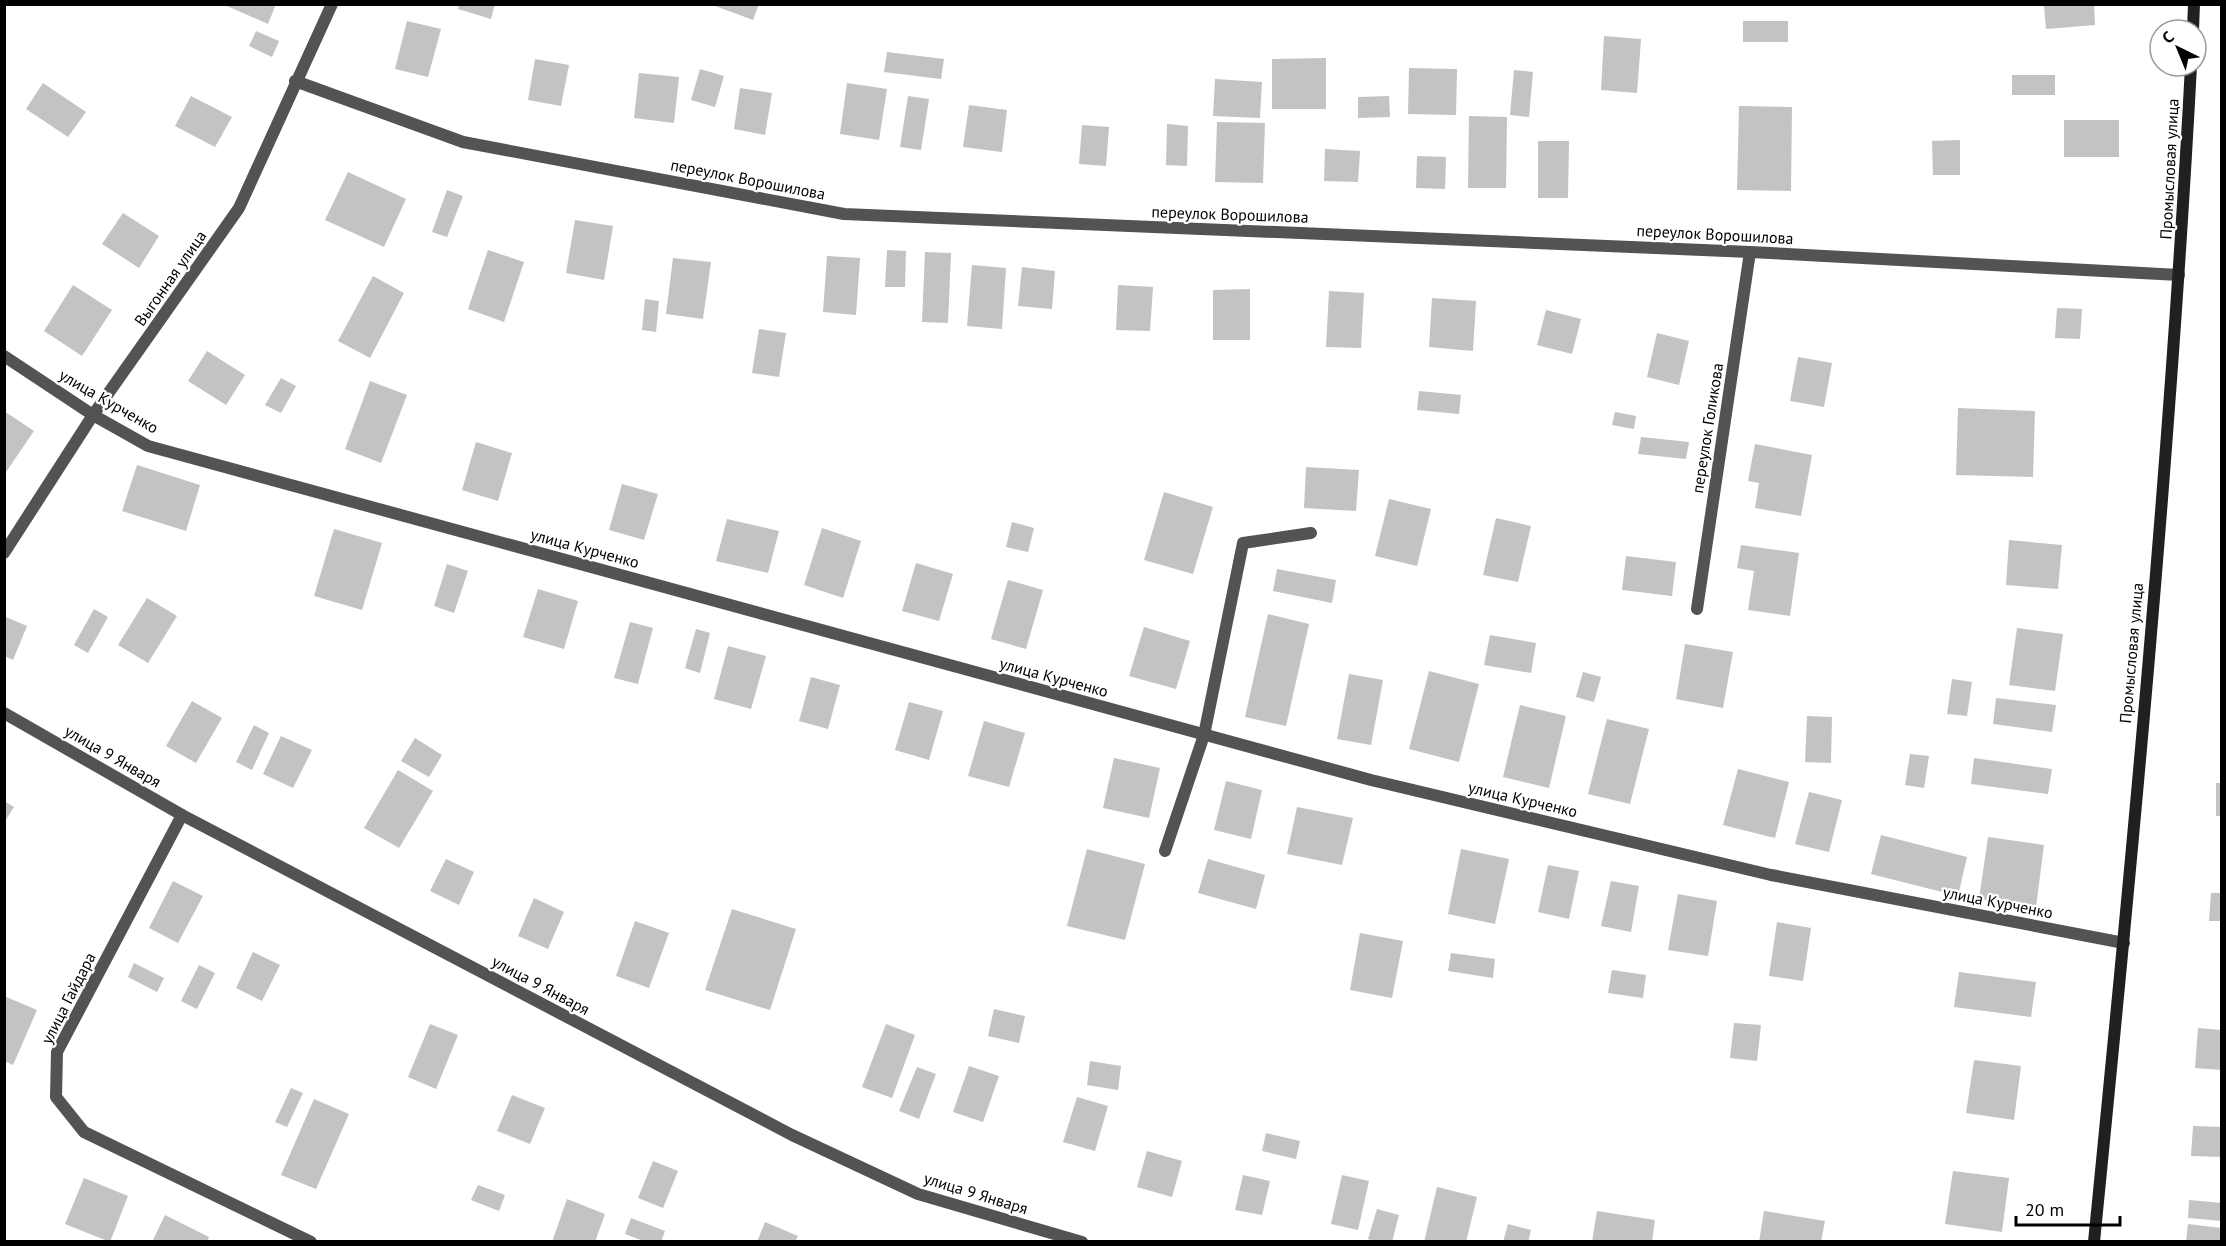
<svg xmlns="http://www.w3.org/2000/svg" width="2226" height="1246" font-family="'PT Sans',sans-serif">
  <rect width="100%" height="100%" fill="#fff"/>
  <g fill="#c3c3c3">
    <path d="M 228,4 L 276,4 L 268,24 L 227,6 Z"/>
    <path d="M 459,4 L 495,4 L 491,19 L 458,9 Z"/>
    <path d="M 710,4 L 759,4 L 753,20 Z"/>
    <path d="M 2063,4 L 2094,4 L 2095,25 L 2046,29 L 2044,6 Z"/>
    <path d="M 407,21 L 441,29 L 428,77 L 395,69 Z"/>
    <rect x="1743" y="21" width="45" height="21"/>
    <path d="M 256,31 L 279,41 L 272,57 L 249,46 Z"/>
    <path d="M 1604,36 L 1641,39 L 1637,93 L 1601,90 Z"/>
    <path d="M 887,52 L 944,59 L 941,79 L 884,72 Z"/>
    <path d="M 1326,58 L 1326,109 L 1272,109 L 1272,59 Z"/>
    <path d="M 535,59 L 569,65 L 561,106 L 528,100 Z"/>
    <path d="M 1409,68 L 1457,69 L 1456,115 L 1408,114 Z"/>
    <path d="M 700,69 L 724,76 L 715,107 L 691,100 Z"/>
    <path d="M 1514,70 L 1533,72 L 1529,117 L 1510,115 Z"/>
    <path d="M 639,73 L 679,77 L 674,123 L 634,118 Z"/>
    <rect x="2012" y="75" width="43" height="20"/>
    <path d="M 1215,79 L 1262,82 L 1260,118 L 1213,116 Z"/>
    <path d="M 43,83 L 86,112 L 68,137 L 26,109 Z"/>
    <path d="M 847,83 L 887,89 L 879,140 L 840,134 Z"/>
    <path d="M 740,88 L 772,93 L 765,135 L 734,129 Z"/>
    <path d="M 191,96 L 232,117 L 215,147 L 175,126 Z"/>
    <path d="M 908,96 L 929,99 L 921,150 L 900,147 Z"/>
    <path d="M 1389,96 L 1390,117 L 1358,118 L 1358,97 Z"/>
    <path d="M 969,105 L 1007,110 L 1002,152 L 963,147 Z"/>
    <path d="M 1739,106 L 1792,107 L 1791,191 L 1737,190 Z"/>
    <path d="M 1469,116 L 1507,117 L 1506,188 L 1468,188 Z"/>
    <rect x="2064" y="120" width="55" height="37"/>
    <path d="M 1217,122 L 1265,123 L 1263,183 L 1215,182 Z"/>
    <path d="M 1167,124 L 1188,126 L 1187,166 L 1166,165 Z"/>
    <path d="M 1082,125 L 1109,127 L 1106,166 L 1079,164 Z"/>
    <path d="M 1960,140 L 1960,175 L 1933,175 L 1932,141 Z"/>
    <path d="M 1538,141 L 1569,141 L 1568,198 L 1538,198 Z"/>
    <path d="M 1325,149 L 1360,151 L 1358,182 L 1324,181 Z"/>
    <path d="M 1417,156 L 1446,157 L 1445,189 L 1416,188 Z"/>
    <path d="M 348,172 L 406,199 L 384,247 L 325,220 Z"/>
    <path d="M 447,190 L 463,196 L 447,237 L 432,232 Z"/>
    <path d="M 123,213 L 159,236 L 139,268 L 102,244 Z"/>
    <path d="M 575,220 L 613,226 L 604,280 L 566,273 Z"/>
    <path d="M 488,250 L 524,262 L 504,322 L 468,309 Z"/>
    <path d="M 887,250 L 906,251 L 905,287 L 885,287 Z"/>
    <path d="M 925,252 L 951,253 L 948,323 L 922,322 Z"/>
    <path d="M 827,256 L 860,258 L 856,315 L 823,312 Z"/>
    <path d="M 673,258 L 711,262 L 703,319 L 666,314 Z"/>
    <path d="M 972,265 L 1006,268 L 1002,329 L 967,326 Z"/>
    <path d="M 1022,267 L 1055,271 L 1052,309 L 1018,306 Z"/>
    <path d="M 373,276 L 404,293 L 370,358 L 338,341 Z"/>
    <path d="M 73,285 L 112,310 L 82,356 L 44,331 Z"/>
    <path d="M 1118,285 L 1153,287 L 1150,331 L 1116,330 Z"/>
    <path d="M 1250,289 L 1250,340 L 1213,340 L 1213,290 Z"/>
    <path d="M 1329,291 L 1364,293 L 1361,348 L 1326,347 Z"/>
    <path d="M 1432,298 L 1476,301 L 1473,351 L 1429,347 Z"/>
    <path d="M 645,299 L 659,301 L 656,332 L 642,330 Z"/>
    <path d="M 2057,308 L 2082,309 L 2080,339 L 2055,338 Z"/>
    <path d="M 1546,310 L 1581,319 L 1572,354 L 1537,345 Z"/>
    <path d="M 759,329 L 786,333 L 779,377 L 752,373 Z"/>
    <path d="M 1657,333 L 1689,341 L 1679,385 L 1647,377 Z"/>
    <path d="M 207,351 L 245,375 L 226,405 L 188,381 Z"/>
    <path d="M 1798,357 L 1832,363 L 1824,407 L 1790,401 Z"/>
    <path d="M 281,378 L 296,386 L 281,413 L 265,405 Z"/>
    <path d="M 370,381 L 407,395 L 381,463 L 345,449 Z"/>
    <path d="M 1419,391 L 1461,395 L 1459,414 L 1417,410 Z"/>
    <path d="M 1958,408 L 2035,411 L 2033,477 L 1956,475 Z"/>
    <path d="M 4,411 L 34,431 L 4,475 Z"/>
    <path d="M 1615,412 L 1636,416 L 1634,429 L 1612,425 Z"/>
    <path d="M 1641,437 L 1689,442 L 1686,459 L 1638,454 Z"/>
    <path d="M 476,442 L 512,453 L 498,501 L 462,490 Z"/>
    <path d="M 1755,444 L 1812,455 L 1801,516 L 1755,508 L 1759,483 L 1748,481 Z"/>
    <path d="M 137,465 L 200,485 L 186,531 L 122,511 Z"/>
    <path d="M 1306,467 L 1359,470 L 1356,511 L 1304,508 Z"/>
    <path d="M 622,484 L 658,494 L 644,540 L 609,530 Z"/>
    <path d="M 1164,492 L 1213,507 L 1193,574 L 1144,560 Z"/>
    <path d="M 1389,499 L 1431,509 L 1417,566 L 1375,556 Z"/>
    <path d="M 1496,518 L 1531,526 L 1518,582 L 1483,575 Z"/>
    <path d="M 727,519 L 779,531 L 768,573 L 716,561 Z"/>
    <path d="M 1012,522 L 1034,528 L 1028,552 L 1006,547 Z"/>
    <path d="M 822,528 L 861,541 L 843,598 L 804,585 Z"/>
    <path d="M 334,529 L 382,543 L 362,610 L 314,596 Z"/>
    <path d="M 2009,540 L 2062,545 L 2058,589 L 2006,585 Z"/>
    <path d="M 1741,545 L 1799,553 L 1790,616 L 1748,610 L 1754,571 L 1737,568 Z"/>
    <path d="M 1626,556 L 1676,562 L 1672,596 L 1622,590 Z"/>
    <path d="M 916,563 L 953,574 L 939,621 L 902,611 Z"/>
    <path d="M 447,564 L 468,571 L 454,613 L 434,606 Z"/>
    <path d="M 1277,569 L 1336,580 L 1332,603 L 1273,591 Z"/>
    <path d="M 1008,580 L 1043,590 L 1026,649 L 991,639 Z"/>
    <path d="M 538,589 L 578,601 L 564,649 L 523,637 Z"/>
    <path d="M 147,598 L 177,616 L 148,663 L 118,645 Z"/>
    <path d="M 94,609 L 108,617 L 88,653 L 74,645 Z"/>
    <path d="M 1268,614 L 1309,624 L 1286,726 L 1245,717 Z"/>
    <path d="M 6,617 L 27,626 L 13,660 L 4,656 Z"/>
    <path d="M 630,622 L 653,628 L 638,684 L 614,678 Z"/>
    <path d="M 1144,627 L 1190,641 L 1176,689 L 1129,676 Z"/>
    <path d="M 2017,628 L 2063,634 L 2055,691 L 2009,685 Z"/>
    <path d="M 696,629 L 710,633 L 700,673 L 685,668 Z"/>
    <path d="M 1490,635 L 1536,643 L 1531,673 L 1484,665 Z"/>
    <path d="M 1685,644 L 1733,652 L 1723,708 L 1676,699 Z"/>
    <path d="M 728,646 L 766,656 L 751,709 L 714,699 Z"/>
    <path d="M 1429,671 L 1479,684 L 1459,762 L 1409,749 Z"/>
    <path d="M 1583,672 L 1601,677 L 1594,702 L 1576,697 Z"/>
    <path d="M 1349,674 L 1383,680 L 1371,745 L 1337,739 Z"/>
    <path d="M 811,677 L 840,685 L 828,729 L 799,721 Z"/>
    <path d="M 1952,679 L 1972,682 L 1967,716 L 1947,714 Z"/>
    <path d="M 1996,698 L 2056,705 L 2052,732 L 1993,724 Z"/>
    <path d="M 192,701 L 222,718 L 196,763 L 166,746 Z"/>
    <path d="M 909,702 L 943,711 L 929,760 L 895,750 Z"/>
    <path d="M 1520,705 L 1566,716 L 1549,788 L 1503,777 Z"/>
    <path d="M 1807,716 L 1832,717 L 1831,763 L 1805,762 Z"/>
    <path d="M 1607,719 L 1649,729 L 1630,804 L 1588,794 Z"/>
    <path d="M 984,721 L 1025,733 L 1009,787 L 968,776 Z"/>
    <path d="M 254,725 L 269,733 L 252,770 L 236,762 Z"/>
    <path d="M 281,736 L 312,750 L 293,788 L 263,774 Z"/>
    <path d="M 415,738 L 442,755 L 429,777 L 401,761 Z"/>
    <path d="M 1910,754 L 1929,756 L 1924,788 L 1905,785 Z"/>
    <path d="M 1114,758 L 1160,768 L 1149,818 L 1103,808 Z"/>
    <path d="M 1974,758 L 2052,769 L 2048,794 L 1971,784 Z"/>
    <path d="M 1738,769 L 1789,782 L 1775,838 L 1723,825 Z"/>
    <path d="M 398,770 L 433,791 L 399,848 L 364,828 Z"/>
    <path d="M 1226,781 L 1262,790 L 1251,839 L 1214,830 Z"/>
    <rect x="2216" y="783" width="6" height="33"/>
    <path d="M 1809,792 L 1842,800 L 1829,852 L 1795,844 Z"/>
    <path d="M 4,801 L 14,807 L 4,823 Z"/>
    <path d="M 1297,807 L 1353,818 L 1342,865 L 1287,854 Z"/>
    <path d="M 1881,835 L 1967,857 L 1958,896 L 1871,874 Z"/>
    <path d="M 1988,837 L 2044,845 L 2036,907 L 1979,899 Z"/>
    <path d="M 1087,849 L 1145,864 L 1125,940 L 1067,926 Z"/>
    <path d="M 1461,849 L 1509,859 L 1495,924 L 1448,914 Z"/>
    <path d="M 446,859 L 474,872 L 459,905 L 430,891 Z"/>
    <path d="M 1208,859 L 1265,875 L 1256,909 L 1198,893 Z"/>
    <path d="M 1548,865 L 1579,871 L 1569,919 L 1538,912 Z"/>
    <path d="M 173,881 L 203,896 L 178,943 L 149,928 Z"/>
    <path d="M 1611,881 L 1639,886 L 1631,932 L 1601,926 Z"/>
    <path d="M 2211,893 L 2222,893 L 2222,921 L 2209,921 Z"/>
    <path d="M 1678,894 L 1717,901 L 1708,956 L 1668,950 Z"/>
    <path d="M 534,898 L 564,912 L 548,949 L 518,936 Z"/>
    <path d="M 732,909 L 796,929 L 770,1010 L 705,990 Z"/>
    <path d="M 635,921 L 669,933 L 649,988 L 616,976 Z"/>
    <path d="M 1777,922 L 1811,928 L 1803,981 L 1769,976 Z"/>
    <path d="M 1360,933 L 1403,941 L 1392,998 L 1350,990 Z"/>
    <path d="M 253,952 L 280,965 L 262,1001 L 236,988 Z"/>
    <path d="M 1451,953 L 1495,959 L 1493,978 L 1448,971 Z"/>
    <path d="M 134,963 L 164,978 L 157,992 L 128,977 Z"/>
    <path d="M 199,965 L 215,973 L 197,1009 L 181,1001 Z"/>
    <path d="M 1612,970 L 1646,975 L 1643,998 L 1608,993 Z"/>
    <path d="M 1959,972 L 2036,982 L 2031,1017 L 1954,1007 Z"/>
    <path d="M 4,996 L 37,1010 L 13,1065 L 4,1061 Z"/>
    <path d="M 994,1009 L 1025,1016 L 1019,1043 L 988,1036 Z"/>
    <path d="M 1734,1023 L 1761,1025 L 1757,1061 L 1730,1058 Z"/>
    <path d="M 430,1024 L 458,1035 L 436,1089 L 408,1077 Z"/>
    <path d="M 886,1024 L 915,1035 L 892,1098 L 862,1087 Z"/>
    <path d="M 2198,1028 L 2222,1030 L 2222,1070 L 2195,1068 Z"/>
    <path d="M 1974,1060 L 2021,1066 L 2014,1120 L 1966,1113 Z"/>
    <path d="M 1090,1061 L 1121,1066 L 1118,1090 L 1087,1085 Z"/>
    <path d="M 969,1066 L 999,1076 L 983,1122 L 953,1112 Z"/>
    <path d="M 917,1067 L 936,1074 L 919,1119 L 899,1111 Z"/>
    <path d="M 291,1088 L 303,1093 L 287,1127 L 275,1122 Z"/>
    <path d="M 512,1095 L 545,1108 L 530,1144 L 497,1131 Z"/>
    <path d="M 1077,1097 L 1108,1106 L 1095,1151 L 1063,1142 Z"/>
    <path d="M 314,1099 L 349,1114 L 316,1189 L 281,1175 Z"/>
    <path d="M 2193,1126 L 2222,1127 L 2222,1157 L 2191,1156 Z"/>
    <path d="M 1266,1133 L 1300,1141 L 1296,1159 L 1262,1151 Z"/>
    <path d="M 1147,1151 L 1182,1161 L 1172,1197 L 1137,1187 Z"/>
    <path d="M 653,1161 L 678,1171 L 663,1208 L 638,1198 Z"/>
    <path d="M 1953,1171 L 2009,1178 L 2002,1232 L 1945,1224 Z"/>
    <path d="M 1243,1175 L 1270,1181 L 1262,1215 L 1235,1210 Z"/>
    <path d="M 1342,1175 L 1369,1181 L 1358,1230 L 1331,1224 Z"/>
    <path d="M 84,1178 L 128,1196 L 110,1242 L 65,1224 Z"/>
    <path d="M 478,1185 L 505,1195 L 499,1211 L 471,1200 Z"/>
    <path d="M 1437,1187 L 1477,1197 L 1466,1242 L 1424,1242 Z"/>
    <path d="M 567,1199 L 605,1214 L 595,1242 L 552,1242 Z"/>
    <path d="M 2189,1200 L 2222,1203 L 2222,1221 L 2188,1218 Z"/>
    <path d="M 1377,1209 L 1399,1215 L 1392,1242 L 1376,1242 L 1368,1239 Z"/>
    <path d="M 1597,1211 L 1655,1220 L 1652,1242 L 1592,1242 Z"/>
    <path d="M 1764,1211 L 1825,1221 L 1821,1242 L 1759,1242 Z"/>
    <path d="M 165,1215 L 209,1237 L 207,1242 L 152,1242 Z"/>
    <path d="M 631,1218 L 665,1231 L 661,1242 L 646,1242 L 625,1234 Z"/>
    <path d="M 765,1222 L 798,1236 L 795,1242 L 757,1242 Z"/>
    <path d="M 1508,1224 L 1531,1230 L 1528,1242 L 1503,1242 Z"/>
    <path d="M 2188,1224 L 2222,1228 L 2222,1242 L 2186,1242 Z"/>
  </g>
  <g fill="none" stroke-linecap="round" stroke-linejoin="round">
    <path stroke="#535353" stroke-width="12" d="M 1165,851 L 1204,735 L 1243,543 L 1311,533"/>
    <g stroke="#535353" stroke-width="12">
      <path d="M 295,81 L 463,142 L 844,214 L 1750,252 L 2179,275"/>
      <path d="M 4,356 L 93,415 L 148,446 L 1371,780 L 1771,875 L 2124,943"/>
      <path d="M 4,553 L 93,415 L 239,208 L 332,4"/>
      <path d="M 1697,609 L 1750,252"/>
      <path d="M 4,713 L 182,815 L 792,1135 L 918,1194 L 1082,1242"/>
      <path d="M 182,815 L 57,1052 L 56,1097 L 84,1132 L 311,1242"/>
    </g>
    <g stroke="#202020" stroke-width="12">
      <path d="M 2193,30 L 2194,4"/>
      <path d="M 2094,1242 C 2133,850 2170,459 2191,66"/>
    </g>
  </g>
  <g text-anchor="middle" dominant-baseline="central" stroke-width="4.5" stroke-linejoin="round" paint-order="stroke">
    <g font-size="16" fill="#000" stroke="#fff">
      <text transform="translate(2169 169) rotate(-87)">Промысловая улица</text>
      <text transform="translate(748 179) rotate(11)">переулок Ворошилова</text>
      <text transform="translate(1230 214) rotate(2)">переулок Ворошилова</text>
      <text transform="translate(1715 234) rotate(3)">переулок Ворошилова</text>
      <text transform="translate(170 278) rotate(-55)">Выгонная улица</text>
      <text transform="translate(109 401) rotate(30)">улица Курченко</text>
      <text transform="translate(1707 428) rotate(-81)">переулок Голикова</text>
      <text transform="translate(585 548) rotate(15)">улица Курченко</text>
      <text transform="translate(2131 653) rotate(-85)">Промысловая улица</text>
      <text transform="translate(1054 677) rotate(15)">улица Курченко</text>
      <text transform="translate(113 756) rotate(30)">улица 9 Января</text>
      <text transform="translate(1523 799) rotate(13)">улица Курченко</text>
      <text transform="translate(1998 902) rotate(11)">улица Курченко</text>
      <text transform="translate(541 985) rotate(28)">улица 9 Января</text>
      <text transform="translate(68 998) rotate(-63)">улица Гайдара</text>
      <text transform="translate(976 1193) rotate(17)">улица 9 Января</text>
    </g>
  </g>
  <rect width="2226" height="1246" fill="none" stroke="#000000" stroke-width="12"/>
  <g transform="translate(2178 48) rotate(317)"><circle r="28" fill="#ffffff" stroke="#999999" stroke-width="1.5"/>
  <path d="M0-4.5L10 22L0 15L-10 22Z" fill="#000000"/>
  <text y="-9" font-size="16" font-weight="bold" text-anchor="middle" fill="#000000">С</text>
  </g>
  <path d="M2016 1216v9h104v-9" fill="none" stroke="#000000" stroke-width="3"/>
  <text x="2025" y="1216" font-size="18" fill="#000000" stroke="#ffffff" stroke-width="4.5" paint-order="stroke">20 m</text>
</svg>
